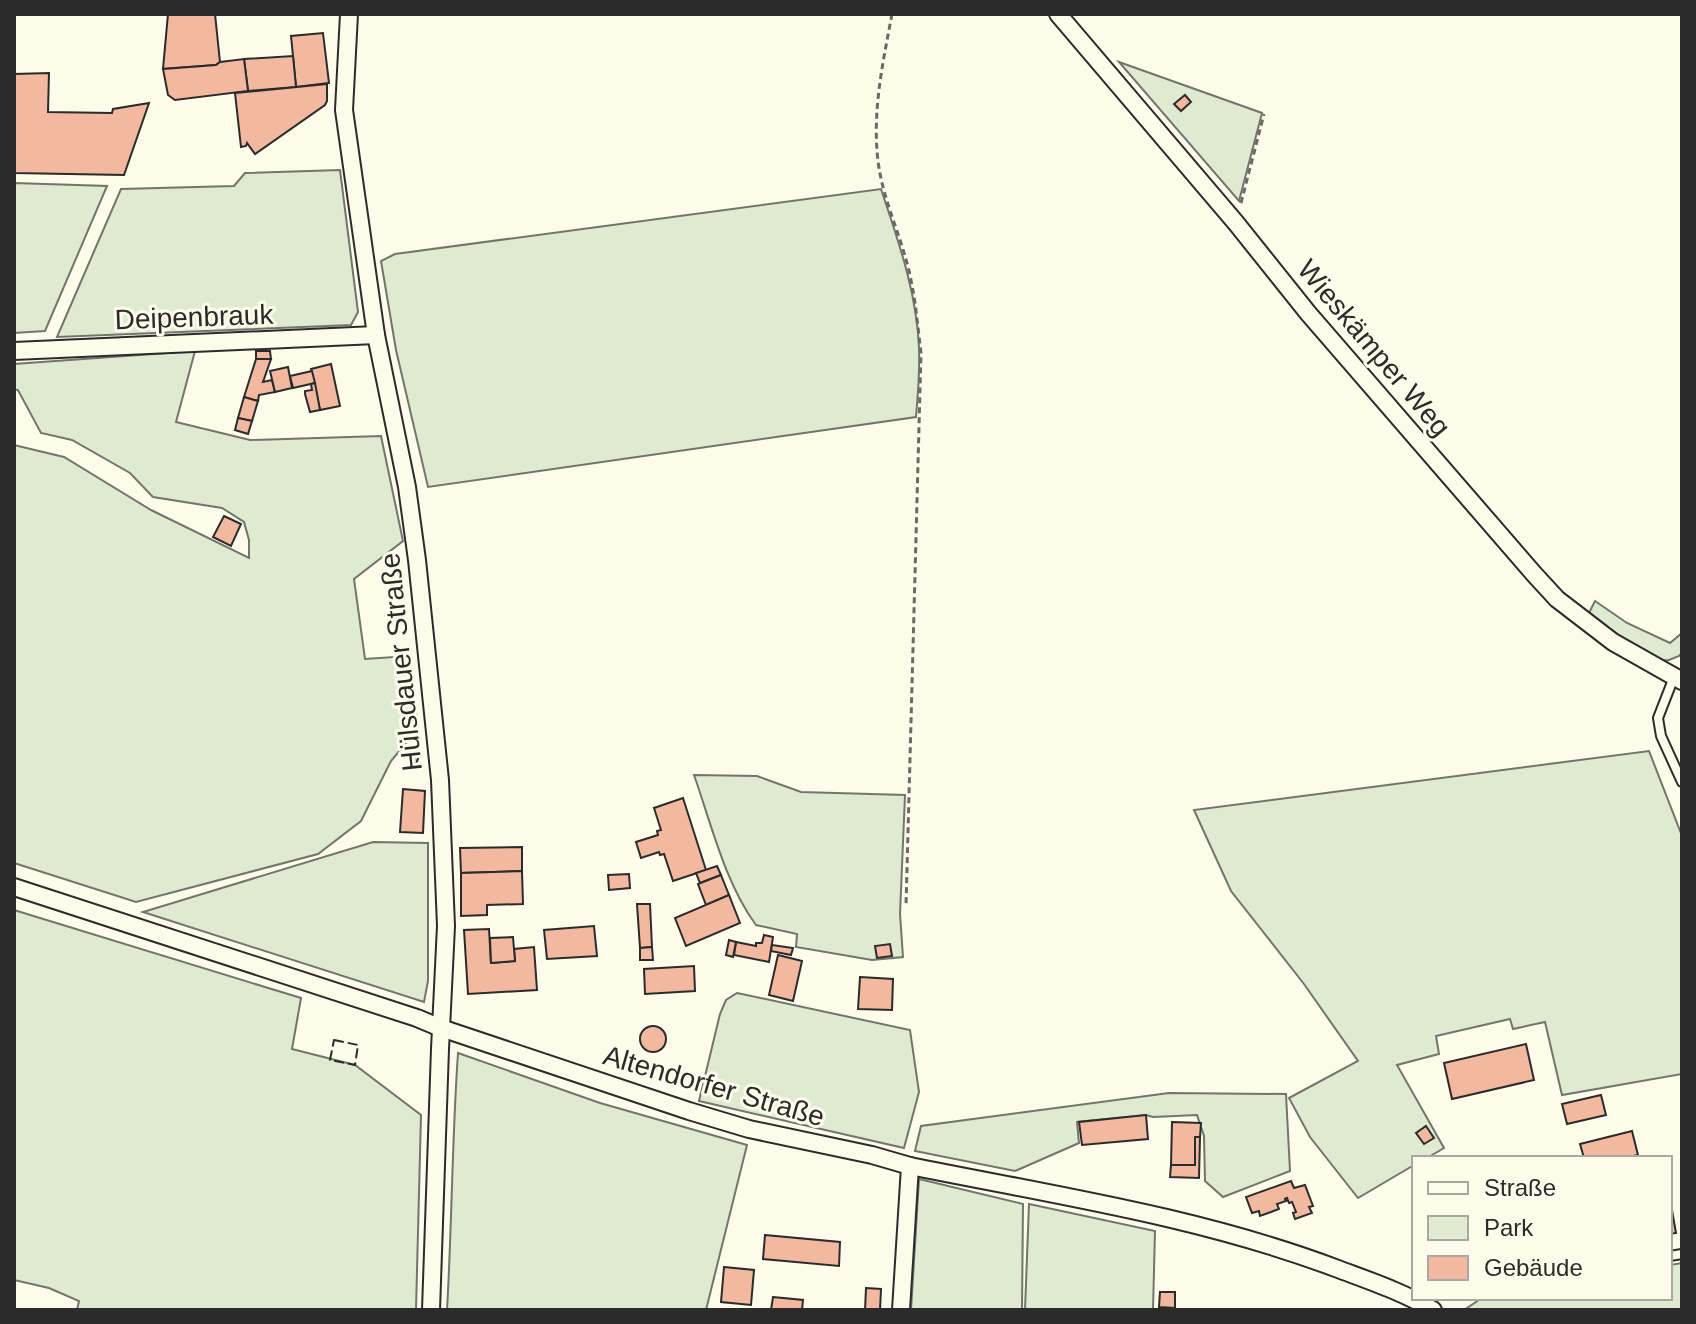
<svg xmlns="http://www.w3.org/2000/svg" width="1696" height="1324" font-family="Helvetica,sans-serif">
  <rect width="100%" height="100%" fill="#fdfbea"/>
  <g fill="#deebd1" stroke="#74746e" stroke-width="2">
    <path d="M 1119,62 L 1262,113 L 1239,201 Z"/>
    <path d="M 340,170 L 358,312 L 351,325 L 57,337 L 121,189 L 234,186 L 245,173 Z"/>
    <path d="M 14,183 L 107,186 L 45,331 L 14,333 Z"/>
    <path d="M 881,189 C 898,240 917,293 919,348 C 920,370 918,394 916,417 L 428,487 L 396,350 L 381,261 L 395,254 Z"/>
    <path d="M 195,351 L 176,422 L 250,440 L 381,436 L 403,541 L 354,579 L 365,659 L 409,656 L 417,720 L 415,732 L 391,761 L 361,821 L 318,854 L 136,902 L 14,863 L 14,445 L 64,457 L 151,510 L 249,558 L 249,540 L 244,522 L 222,508 L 153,497 L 130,473 L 72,440 L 41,433 L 18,390 L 14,389 L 14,364 Z"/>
    <path d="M 1595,601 L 1627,623 L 1670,643 L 1682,633 L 1682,652 L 1679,656 L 1669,660 L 1659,661 L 1621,639 L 1588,615 Z"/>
    <path d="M 1649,751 L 1682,836 L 1682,1074 L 1562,1095 L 1545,1022 L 1513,1029 L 1510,1019 L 1436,1036 L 1439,1054 L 1397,1065 L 1444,1148 L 1427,1158 L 1414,1158 L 1414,1165 L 1358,1198 L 1310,1137 L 1289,1098 L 1358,1061 L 1304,984 L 1231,891 L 1194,810 Z"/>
    <path d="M 694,775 L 757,776 L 801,792 L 905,795 L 900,914 L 903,957 L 872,960 L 796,947 L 797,934 L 756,925 C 725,883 711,823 694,775 Z"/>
    <path d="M 373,842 L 428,843 L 428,981 L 424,1002 L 143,912 Z"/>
    <path d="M 14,910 L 301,998 L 292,1049 L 355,1065 L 421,1115 L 416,1310 L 77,1310 L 79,1301 L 49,1288 L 14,1280 Z"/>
    <path d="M 737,993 L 910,1030 L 919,1092 L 904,1148 L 699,1101 L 720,1014 L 726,1000 Z"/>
    <path d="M 458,1053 L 600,1103 L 747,1145 L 706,1310 L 447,1310 C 452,1224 452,1139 458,1053 Z"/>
    <path d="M 1169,1093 L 1286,1094 L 1290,1171 L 1223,1197 L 1205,1181 L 1204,1136 L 1197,1115 L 1153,1117 L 1146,1115 L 1077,1122 L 1079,1143 L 1015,1171 L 915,1151 L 921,1126 Z"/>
    <path d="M 919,1179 L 1023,1204 L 1022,1310 L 911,1310 Z"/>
    <path d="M 1029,1204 L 1155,1231 L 1153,1310 L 1025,1310 Z"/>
    <path d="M 1682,1263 L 1682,1310 L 1464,1310 L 1482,1298 L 1670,1298 L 1670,1265 Z"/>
  </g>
  <g fill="#f2b8a0" stroke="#2b2b2b" stroke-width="2">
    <path d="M 168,14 L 215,14 L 220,62 L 216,65 L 163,69 Z"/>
    <path d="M 323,33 L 329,83 L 296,87 L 291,36 Z"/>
    <path d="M 293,56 L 296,87 L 248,91 L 244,59 Z"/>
    <path d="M 244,59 L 248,91 L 175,100 L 168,95 L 163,69 L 216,65 L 220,62 Z"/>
    <path d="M 49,73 L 48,112 L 112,113 L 113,109 L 149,103 L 124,175 L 14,173 L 14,74 Z"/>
    <path d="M 327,84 L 327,101 L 325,105 L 255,154 L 247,143 L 246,146 L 241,147 L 235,93 Z"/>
    <path d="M 1185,95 L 1191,102 L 1181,111 L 1174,104 Z"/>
    <path d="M 256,351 L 270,351 L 271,359 L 256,359 Z"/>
    <path d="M 256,359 L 271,359 L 263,382 L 272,380 L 275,392 L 259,395 L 258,401 L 244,397 Z"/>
    <path d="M 331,364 L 340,406 L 320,410 L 311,369 Z"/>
    <path d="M 288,367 L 292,388 L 275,392 L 270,371 Z"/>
    <path d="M 312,371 L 315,383 L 293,388 L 290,376 Z"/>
    <path d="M 315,383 L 320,410 L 310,412 L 305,394 L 305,391 L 312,390 L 311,384 Z"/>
    <path d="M 244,397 L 258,401 L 252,421 L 238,418 Z"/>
    <path d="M 238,418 L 252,421 L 248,434 L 235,430 Z"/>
    <path d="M 224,516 L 241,524 L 231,546 L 213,537 Z"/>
    <path d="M 413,751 L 420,753 L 415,767 L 408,764 Z"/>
    <path d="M 403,789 L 425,791 L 423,833 L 400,832 Z"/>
    <path d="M 683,798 L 706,870 L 673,881 L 664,854 L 660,855 L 659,852 L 641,858 L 636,842 L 658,835 L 657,831 L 661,830 L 654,808 Z"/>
    <path d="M 522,847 L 522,871 L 461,873 L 460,848 Z"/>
    <path d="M 717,866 L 721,875 L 700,883 L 696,873 Z"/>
    <path d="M 522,871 L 523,904 L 487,905 L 487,915 L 461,916 L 461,873 Z"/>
    <path d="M 629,874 L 630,888 L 609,890 L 608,875 Z"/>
    <path d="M 721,875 L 729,895 L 706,905 L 698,884 Z"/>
    <path d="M 729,895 L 740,923 L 686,946 L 675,918 Z"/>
    <path d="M 637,904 L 650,904 L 652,947 L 640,948 Z"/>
    <path d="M 594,926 L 597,956 L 547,959 L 544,930 Z"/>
    <path d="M 489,929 L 491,963 L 515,961 L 514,949 L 534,947 L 537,990 L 468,994 L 464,930 Z"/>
    <path d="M 764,935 L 773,937 L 769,962 L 734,955 L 736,942 L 756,946 L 756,943 L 762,943 Z"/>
    <path d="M 513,937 L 515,961 L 491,963 L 490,938 Z"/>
    <path d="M 729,940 L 736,942 L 733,957 L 726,955 Z"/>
    <path d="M 890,944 L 892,956 L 877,958 L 875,946 Z"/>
    <path d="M 772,945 L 793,948 L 791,955 L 771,951 Z"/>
    <path d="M 652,947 L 653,960 L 640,960 L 640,948 Z"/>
    <path d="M 778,955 L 802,961 L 793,1001 L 769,995 Z"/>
    <path d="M 694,966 L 695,991 L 645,994 L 644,969 Z"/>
    <path d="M 860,977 L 893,979 L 892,1010 L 858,1009 Z"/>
    <circle cx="653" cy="1039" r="13"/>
    <path d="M 1526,1044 L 1534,1080 L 1452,1099 L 1444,1063 Z"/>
    <path d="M 1601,1095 L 1606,1115 L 1567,1124 L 1562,1104 Z"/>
    <path d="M 1146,1115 L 1148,1139 L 1082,1145 L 1079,1122 Z"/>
    <path d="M 1172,1122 L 1201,1123 L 1200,1137 L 1195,1137 L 1195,1165 L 1171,1165 Z"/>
    <path d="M 1426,1126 L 1434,1138 L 1424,1144 L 1416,1133 Z"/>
    <path d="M 1632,1131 L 1638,1155 L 1625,1158 L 1584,1158 L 1580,1144 Z"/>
    <path d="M 1195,1137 L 1200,1137 L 1199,1178 L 1170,1177 L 1171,1165 L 1195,1165 Z"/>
    <path d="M 1291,1181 L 1294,1188 L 1305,1185 L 1313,1206 L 1309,1207 L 1312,1213 L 1295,1219 L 1293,1213 L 1296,1212 L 1292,1202 L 1289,1203 L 1287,1198 L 1285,1199 L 1286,1201 L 1277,1204 L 1279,1209 L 1260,1216 L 1259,1211 L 1252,1213 L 1246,1197 Z"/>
    <path d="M 1670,1199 L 1676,1233 L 1670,1234 Z"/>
    <path d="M 765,1235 L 840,1242 L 839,1266 L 763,1259 Z"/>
    <path d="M 724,1267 L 754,1270 L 751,1305 L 721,1302 Z"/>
    <path d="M 866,1288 L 881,1289 L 880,1310 L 865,1310 Z"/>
    <path d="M 1160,1292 L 1175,1292 L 1175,1308 L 1159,1307 Z"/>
    <path d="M 773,1297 L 803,1300 L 802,1310 L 771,1310 Z"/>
  </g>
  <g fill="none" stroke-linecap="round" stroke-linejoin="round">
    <g stroke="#2b2b2b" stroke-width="12">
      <g id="service">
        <path d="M 1674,677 L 1658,718 L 1661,736 L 1682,782"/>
        <path d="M 1670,1256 L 1682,1254"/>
      </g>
    </g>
    <g stroke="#2b2b2b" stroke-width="20">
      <g id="minor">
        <path d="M 349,14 L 344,110 L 376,335 L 407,487 L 417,560 L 440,780 L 446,926 L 440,1049 L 431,1310"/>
        <path d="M 1058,14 L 1236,223 L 1308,313 L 1534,574 L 1557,599 L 1613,642 L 1682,681"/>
        <path d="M 14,351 L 376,335"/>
        <path d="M 14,887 L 417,1018 L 441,1028 L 689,1111 L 749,1129 L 872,1155 L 910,1166 C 1053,1195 1201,1217 1338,1269 C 1370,1281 1403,1292 1433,1310"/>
        <path d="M 901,1310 L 910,1166"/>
      </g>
    </g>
    <g stroke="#6a6964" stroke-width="3" stroke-dasharray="6 4" stroke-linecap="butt">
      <path d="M 892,14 C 883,62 872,111 878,161 C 883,202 903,239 911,280 C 916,304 918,329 921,353 L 906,906"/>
      <path d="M 1241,203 L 1264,114"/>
    </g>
    <use href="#service" stroke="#fdfbea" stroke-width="8"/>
    <use href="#minor" stroke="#fdfbea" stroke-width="16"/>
    <path stroke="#2b2b2b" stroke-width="2" stroke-dasharray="10 4" stroke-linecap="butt" d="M 334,1040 L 358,1045 L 355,1065 L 330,1060 Z"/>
  </g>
  <g text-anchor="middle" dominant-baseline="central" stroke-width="6" stroke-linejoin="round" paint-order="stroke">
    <g font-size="28" fill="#2b2b2b" stroke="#fdfbea">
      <text transform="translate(194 317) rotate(-2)">Deipenbrauk</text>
      <text transform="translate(1374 348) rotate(50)">Wieskämper Weg</text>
      <text transform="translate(401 662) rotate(-96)">Hülsdauer Straße</text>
      <text transform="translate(714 1086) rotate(16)">Altendorfer Straße</text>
    </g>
  </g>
  <rect width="1696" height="1324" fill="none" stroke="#2b2b2b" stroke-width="32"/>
  <rect x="1412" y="1156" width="260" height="144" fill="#fdfbea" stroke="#a9a89e" stroke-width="2"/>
  <rect x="1428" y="1182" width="40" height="12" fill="#fdfbea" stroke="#a9a89e" stroke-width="2"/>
  <text x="1484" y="1196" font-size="24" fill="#2b2b2b">Straße</text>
  <rect x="1428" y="1216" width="40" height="24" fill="#deebd1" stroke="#a9a89e" stroke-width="2"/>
  <text x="1484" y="1236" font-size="24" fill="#2b2b2b">Park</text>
  <rect x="1428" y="1256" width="40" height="24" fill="#f2b8a0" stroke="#a9a89e" stroke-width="2"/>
  <text x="1484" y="1276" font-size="24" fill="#2b2b2b">Gebäude</text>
</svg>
